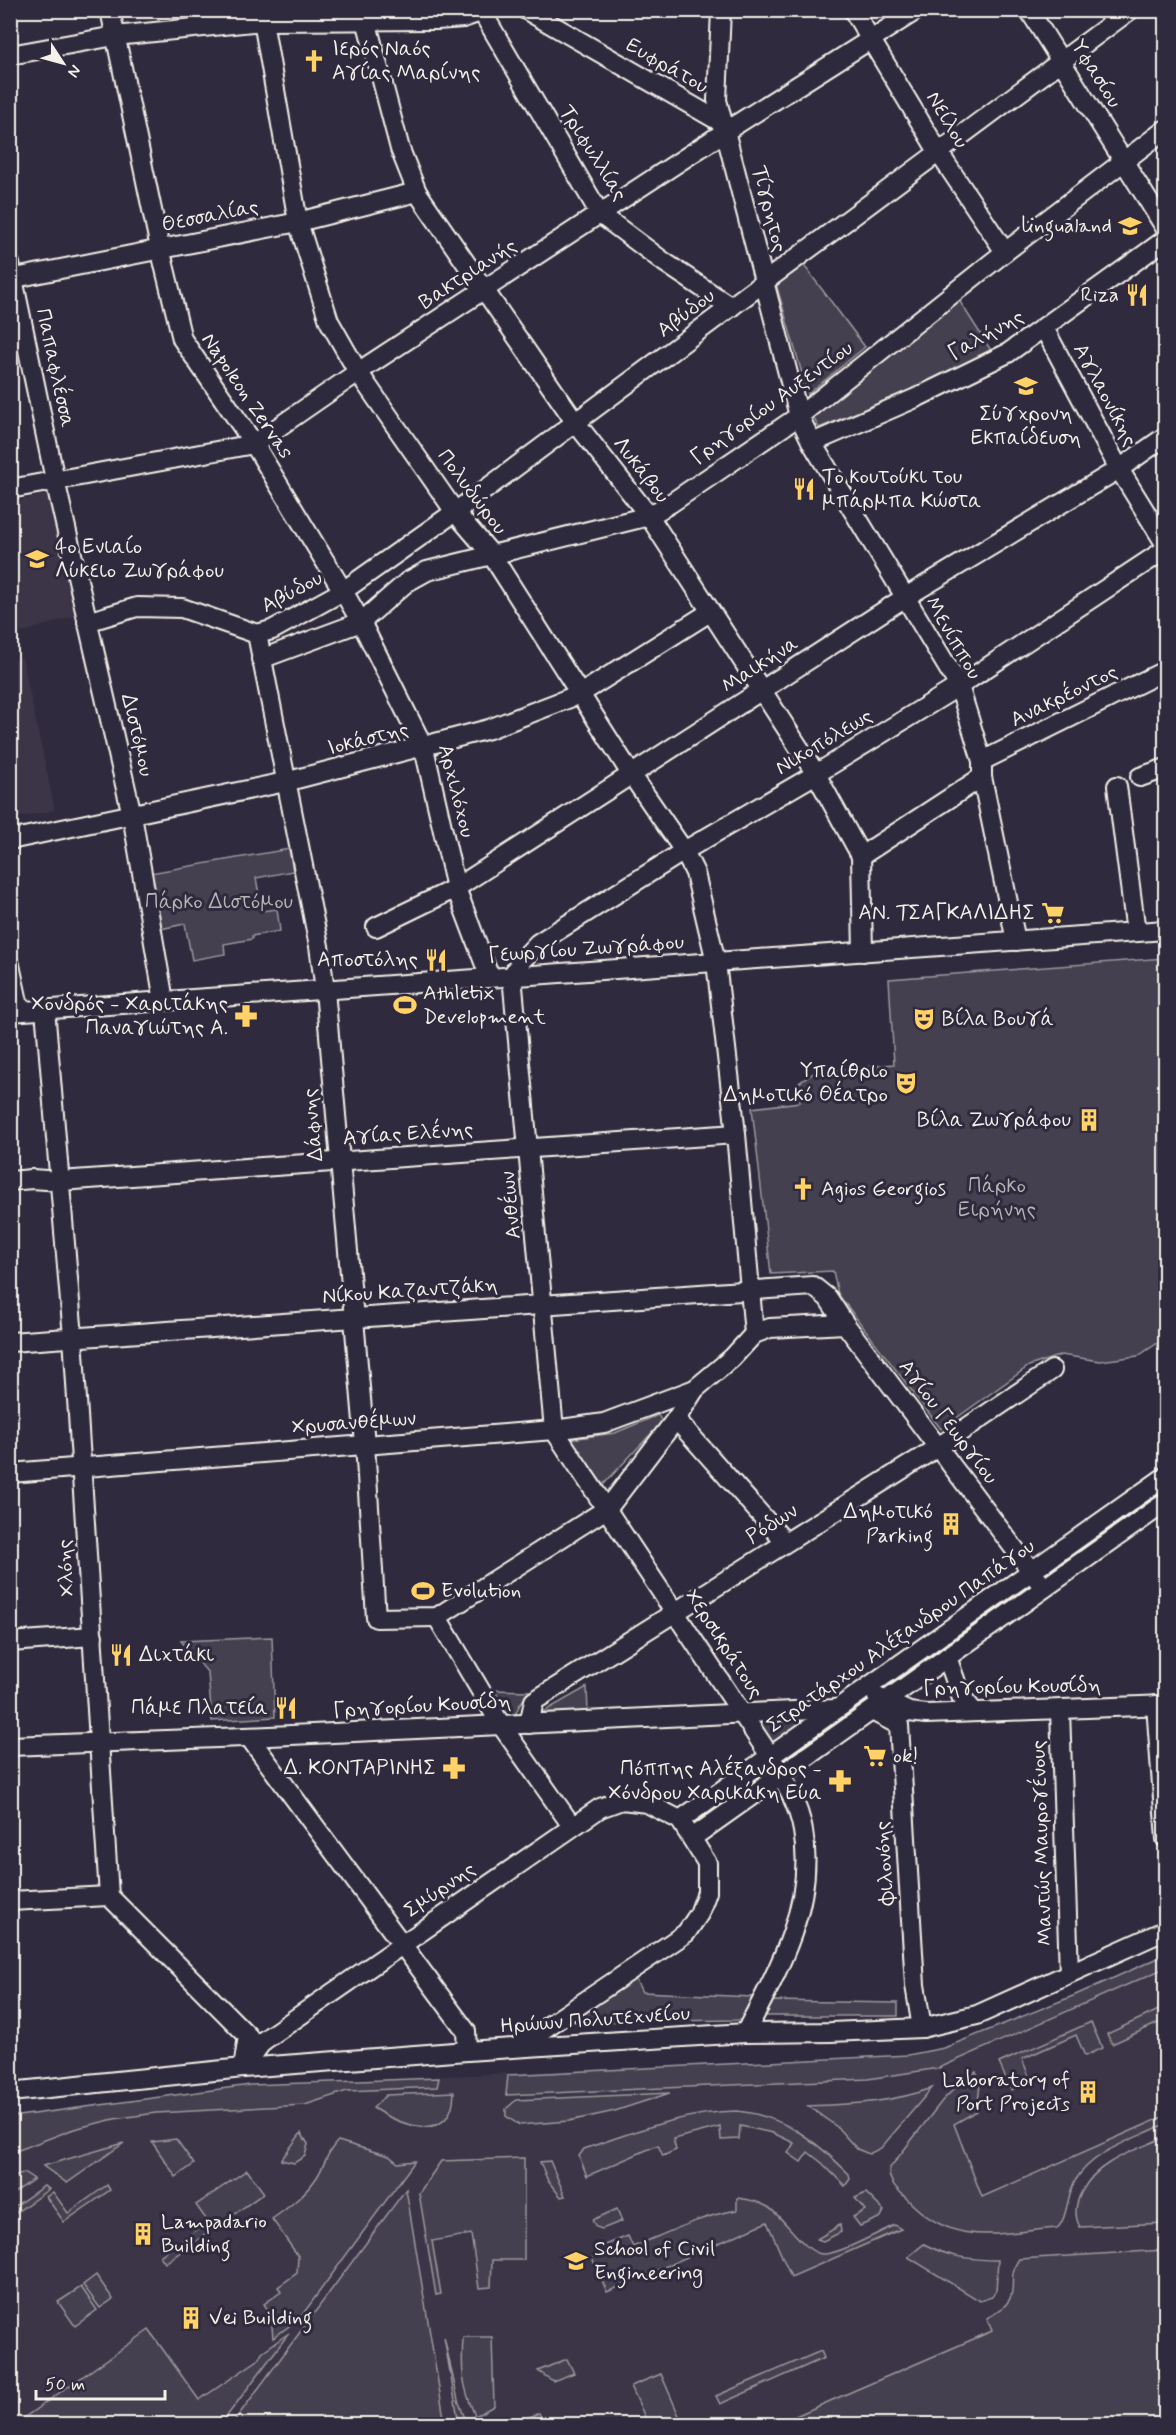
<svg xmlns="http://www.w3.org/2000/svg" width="1176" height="2435" font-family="Mynerve,sans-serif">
  <rect width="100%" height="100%" fill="#2f2a3d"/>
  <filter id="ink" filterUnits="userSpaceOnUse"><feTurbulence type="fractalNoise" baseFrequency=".0167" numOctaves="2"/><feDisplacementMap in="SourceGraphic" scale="12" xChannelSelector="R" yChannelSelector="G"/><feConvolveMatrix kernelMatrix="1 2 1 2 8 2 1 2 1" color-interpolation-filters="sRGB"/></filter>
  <g filter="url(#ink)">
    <g fill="#3b3647">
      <path d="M 50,494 L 77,615 L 11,636 L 11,502 Z"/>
      <path d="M 22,657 L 55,810 L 11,819 L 11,661 Z"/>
      <path d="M 1165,1955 L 1165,2424 L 11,2424 L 10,2117 L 250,2085 L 908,2055 L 944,2048 L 1073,1996 Z"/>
    </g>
    <g fill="#454050" stroke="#9c989c" stroke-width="1.5">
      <path d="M 803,264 L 865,347 L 808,394 L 776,284 Z"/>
      <path d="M 957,297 L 992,352 L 917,387 L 819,428 L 811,413 Z"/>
      <path d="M 289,849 L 293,871 L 256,878 L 262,911 L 277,909 L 280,931 L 252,936 L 252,939 L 224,944 L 225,954 L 192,960 L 185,924 L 160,929 L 150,873 Z"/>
      <path d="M 1165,958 L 1165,1338 L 1138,1356 L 1100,1361 L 1061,1355 L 1029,1366 L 941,1429 L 838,1294 L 833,1271 L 771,1274 L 752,1108 L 800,1102 L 799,1083 L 815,1072 L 894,1064 L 889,979 Z"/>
      <path d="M 658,1415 L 662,1422 L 603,1485 L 571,1439 L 615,1433 Z"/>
      <path d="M 1165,1489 L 1165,1491 L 1050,1572 L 1050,1571 Z"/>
      <path d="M 1030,1585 L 1031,1587 L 907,1674 L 906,1672 Z"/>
      <path d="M 272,1637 L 275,1717 L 212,1721 L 208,1673 L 181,1641 Z"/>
      <path d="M 587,1687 L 588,1713 L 548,1716 L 543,1712 Z"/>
      <path d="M 495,1690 L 530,1691 L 520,1704 L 515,1715 L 506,1716 Z"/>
      <path d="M 845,1715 L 846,1717 L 793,1755 L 792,1753 Z"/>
      <path d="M 754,1718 L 812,1718 L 772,1745 Z"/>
      <path d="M 768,1770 L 770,1772 L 703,1820 L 702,1818 Z"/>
      <path d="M 1165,1955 L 1165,1968 L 939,2068 L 868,2079 L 506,2095 L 508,2075 L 908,2055 L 944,2048 L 1073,1996 Z"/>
      <path d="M 634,1976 L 642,1992 L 752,1997 L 741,2020 L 575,2022 L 574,2017 Z"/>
      <path d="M 772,2001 L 898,2003 L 898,2016 L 764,2016 Z"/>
      <path d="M 1165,2007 L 1165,2020 L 1112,2044 L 1107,2034 Z"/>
      <path d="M 1091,2022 L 1102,2048 L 1085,2056 L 1076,2035 L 1022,2059 L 1031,2081 L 1011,2090 L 999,2063 Z"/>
      <path d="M 976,2072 L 980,2084 L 977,2111 L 954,2124 L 982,2197 L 1165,2116 L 1165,2124 C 1135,2139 1093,2150 1075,2181 C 1067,2194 1067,2221 1057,2228 C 997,2233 953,2248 907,2199 C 898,2190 888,2182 889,2169 L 942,2101 L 961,2082 Z"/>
      <path d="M 439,2078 L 437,2087 L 347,2091 L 305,2105 L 156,2113 L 114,2119 L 74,2129 L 11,2153 L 11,2117 L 250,2085 Z"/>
      <path d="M 932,2088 L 881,2148 L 869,2154 L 857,2149 L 837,2127 L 808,2106 C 850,2104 892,2103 932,2088 Z"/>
      <path d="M 454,2092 C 453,2145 402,2126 373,2108 L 386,2095 Z"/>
      <path d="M 670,2093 L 615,2111 L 569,2121 L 519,2125 L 506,2116 L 506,2109 L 516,2100 Z"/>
      <path d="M 737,2111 C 785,2116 816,2141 849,2174 L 850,2179 L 845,2186 L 822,2163 L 808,2152 L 801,2162 L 788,2153 L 794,2143 L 773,2133 L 740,2126 L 739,2139 L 721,2140 L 720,2127 L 673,2139 L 676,2150 L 663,2156 L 658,2145 L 587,2176 L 579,2156 L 584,2149 C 634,2132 684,2112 737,2111 Z"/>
      <path d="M 301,2133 L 308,2144 L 305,2156 L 294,2163 L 281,2160 Z"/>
      <path d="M 1165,2137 L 1165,2223 L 1080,2227 C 1067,2204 1089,2175 1109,2163 C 1126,2152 1147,2145 1165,2137 Z"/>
      <path d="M 176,2139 L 194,2164 L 176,2177 L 152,2142 Z"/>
      <path d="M 338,2141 L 389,2156 L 398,2163 L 415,2161 L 300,2318 L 273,2338 L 271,2315 L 264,2304 L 281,2292 L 278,2287 L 297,2273 L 298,2256 L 272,2219 C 289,2207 305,2195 317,2177 C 325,2165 327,2151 338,2141 Z"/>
      <path d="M 124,2143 L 67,2183 L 43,2166 Z"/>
      <path d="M 524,2158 L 524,2260 L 492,2260 L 491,2287 L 479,2288 L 471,2234 L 432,2241 L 441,2294 L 436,2295 L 419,2193 L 441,2161 Z"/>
      <path d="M 550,2161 L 565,2196 L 561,2197 L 548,2181 L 540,2162 Z"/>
      <path d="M 247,2170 L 264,2193 L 165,2263 L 160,2256 L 208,2222 L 196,2205 Z"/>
      <path d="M 25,2173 L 34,2179 L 11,2195 L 11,2178 Z"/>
      <path d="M 107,2185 L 110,2190 L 64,2222 L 46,2197 L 53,2192 L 68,2213 Z"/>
      <path d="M 44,2186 L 49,2189 L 11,2216 L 11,2209 Z"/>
      <path d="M 406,2189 L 445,2424 L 232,2424 Z"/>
      <path d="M 866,2193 L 884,2211 L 881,2217 L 860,2226 L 853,2217 L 865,2210 L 855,2198 Z"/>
      <path d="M 737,2198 C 748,2199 758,2201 768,2207 C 784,2217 805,2254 823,2254 C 838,2255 879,2232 895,2225 L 901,2229 L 791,2277 L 767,2222 L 607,2292 L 592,2258 L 605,2253 L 603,2246 L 628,2236 L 633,2247 C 667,2233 700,2216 737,2210 Z"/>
      <path d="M 617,2209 L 622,2221 L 602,2229 L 596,2227 L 592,2220 Z"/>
      <path d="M 840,2225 L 841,2232 L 823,2241 L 817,2239 Z"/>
      <path d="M 924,2244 C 948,2257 971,2260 998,2260 L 996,2290 L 992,2297 L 980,2301 L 908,2257 Z"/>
      <path d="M 1165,2250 L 1165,2424 L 777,2424 L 992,2331 L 987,2318 C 1029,2296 1002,2282 1019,2259 Z"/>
      <path d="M 96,2275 L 113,2299 L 100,2308 L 83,2285 Z"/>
      <path d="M 81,2287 L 97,2310 L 75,2326 L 58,2302 Z"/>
      <path d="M 149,2330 L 199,2400 L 258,2360 L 262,2352 L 289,2333 L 221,2424 L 15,2424 Z"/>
      <path d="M 444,2337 L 458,2400 L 466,2421 L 459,2424 Z"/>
      <path d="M 463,2337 L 492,2337 L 494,2406 L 475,2416 C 462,2385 461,2370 463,2337 Z"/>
      <path d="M 821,2351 L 824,2358 L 720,2404 L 716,2396 Z"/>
      <path d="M 567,2359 L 574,2373 L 553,2381 L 538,2371 Z"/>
      <path d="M 661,2374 L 680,2418 L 674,2424 L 648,2424 L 631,2386 Z"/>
      <path d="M 539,2413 L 543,2421 L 535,2424 L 511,2424 Z"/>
    </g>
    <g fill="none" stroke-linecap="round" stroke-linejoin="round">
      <g stroke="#f4f1e8" stroke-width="22">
        <g id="minor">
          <path d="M 110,10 L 160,248 L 182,339 L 254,444 L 343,591 L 361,622 L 424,748 L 456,888 L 490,978"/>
          <path d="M 481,10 L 600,214 L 664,262 L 731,307"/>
          <path d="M 526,10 L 724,124"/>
          <path d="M 721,10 L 717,100 L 799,416 L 812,443 L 959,686 L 982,761 L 982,777 L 1016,941"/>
          <path d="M 853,10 L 939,153 L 1005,252"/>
          <path d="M 1029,10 L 1166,229"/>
          <path d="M 366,20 L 400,149 L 417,192 L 576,423 L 649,516 L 816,774 L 861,856 L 863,952"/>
          <path d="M 263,21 L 298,222 L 329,321 L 358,372 L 455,512 L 491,554 L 631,774 L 684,851 L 695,873 L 716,962 L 736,1134 L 754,1334"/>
          <path d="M 10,55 L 115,36 L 263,21 L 437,20 L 463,18 L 486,10"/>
          <path d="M 10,264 L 55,480 L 132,815 L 164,1001"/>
          <path d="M 10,279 L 298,222 L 417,192"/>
          <path d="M 1044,328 L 1119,469 L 1166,545"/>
          <path d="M 812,443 L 916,398 L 1008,353 L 1166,239"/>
          <path d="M 10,489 L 254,444 L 358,372 L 726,131 L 917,10"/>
          <path d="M 87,622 L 137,607 L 182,608 L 257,634"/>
          <path d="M 257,634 L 319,946 L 325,990 L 365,1444 L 376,1618 L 437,1617 L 608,1508 L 676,1419 L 695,1389 L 732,1358 L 754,1334 L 770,1328 L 845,1324"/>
          <path d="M 257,634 L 272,630 L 343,591 L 455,512 L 1130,10"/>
          <path d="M 261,659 L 361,622 L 407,582 L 427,571 L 649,516 L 671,503 L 799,416 L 1005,252 L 1166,129"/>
          <path d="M 982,761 L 1166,670"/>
          <path d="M 1140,777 L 1166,768"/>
          <path d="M 1117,786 L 1136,932"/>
          <path d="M 10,840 L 285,782 L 489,729 L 580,694 L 710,612"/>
          <path d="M 861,856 L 982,777"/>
          <path d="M 376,927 L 456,888 L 904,598 L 1119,469 L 1166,436"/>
          <path d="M 10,965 L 20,1011"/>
          <path d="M 512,976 L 554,1430 L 770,1756 C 783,1778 799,1805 803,1831 C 816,1903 778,1971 745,2033"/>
          <path d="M 512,976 L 521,961 L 538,943 L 684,851 L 816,774 L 959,686 L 1166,549"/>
          <path d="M 45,1009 L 73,1337 L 109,1896 L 248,2036 L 243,2068"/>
          <path d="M 10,1012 L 1166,930"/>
          <path d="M 10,1181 L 32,1179 L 60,1181 L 736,1134"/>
          <path d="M 10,1342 L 813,1286 L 828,1298 L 845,1324 L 1044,1588"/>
          <path d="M 676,1419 L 785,1542"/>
          <path d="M 10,1473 L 554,1430 L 604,1423 L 695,1389"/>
          <path d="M 437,1617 L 501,1725 L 572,1826"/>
          <path d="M 10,1642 L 93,1636"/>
          <path d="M 947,1657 L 961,1696 L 974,1712"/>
          <path d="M 877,1697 L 909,1712 L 926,1714 L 1166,1705"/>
          <path d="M 1156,1705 L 1166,1839"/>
          <path d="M 1060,1710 L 1069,1973"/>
          <path d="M 872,1711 L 899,1725 L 915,1985 L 922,2028"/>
          <path d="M 529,1724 L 534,1701 L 938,1447 L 1052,1370"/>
          <path d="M 249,1737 L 466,2031 L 467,2051"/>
          <path d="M 10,1746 L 270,1736 L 836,1709"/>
          <path d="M 680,1820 L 1166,1476"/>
          <path d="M 692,1838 L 1166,1502"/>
          <path d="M 10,1901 L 109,1896"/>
          <path d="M 246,2064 L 263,2041 L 600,1808 L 622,1800 L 647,1803 L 680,1820 L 707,1863 L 707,1892 L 699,1914 L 686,1933 L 517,2047"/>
          <path d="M 10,2092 L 243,2068 L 467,2051 L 745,2033 L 831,2032 L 922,2028 L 977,2015 L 1166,1930"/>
        </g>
      </g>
      <use href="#minor" stroke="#2f2a3d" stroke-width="18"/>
    </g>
  </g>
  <defs>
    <g id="church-bare" transform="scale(1.8)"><path d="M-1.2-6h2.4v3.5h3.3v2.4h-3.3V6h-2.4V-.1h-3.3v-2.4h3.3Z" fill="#ffd166" stroke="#2f2a3d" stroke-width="2.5" paint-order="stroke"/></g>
    <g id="school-bare" transform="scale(1.8)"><path d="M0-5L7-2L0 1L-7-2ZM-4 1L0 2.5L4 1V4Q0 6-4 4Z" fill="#ffd166" stroke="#2f2a3d" stroke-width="2.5" paint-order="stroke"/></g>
    <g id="restaurant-bare" transform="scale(1.8)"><path d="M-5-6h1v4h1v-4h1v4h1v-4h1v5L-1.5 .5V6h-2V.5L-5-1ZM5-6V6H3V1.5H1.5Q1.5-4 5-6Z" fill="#ffd166" stroke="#2f2a3d" stroke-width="2.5" paint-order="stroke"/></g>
    <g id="supermarket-bare" transform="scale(1.8)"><path d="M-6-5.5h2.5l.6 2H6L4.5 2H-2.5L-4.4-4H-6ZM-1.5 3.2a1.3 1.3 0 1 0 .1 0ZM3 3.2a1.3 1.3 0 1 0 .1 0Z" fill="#ffd166" stroke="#2f2a3d" stroke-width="2.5" paint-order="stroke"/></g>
    <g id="stadium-bare" transform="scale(1.8)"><path d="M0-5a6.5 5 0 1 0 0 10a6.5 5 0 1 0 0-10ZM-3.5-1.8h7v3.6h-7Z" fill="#ffd166" stroke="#2f2a3d" stroke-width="2.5" paint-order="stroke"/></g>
    <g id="pharmacy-bare" transform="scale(1.8)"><path d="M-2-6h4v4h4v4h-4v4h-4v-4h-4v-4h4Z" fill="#ffd166" stroke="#2f2a3d" stroke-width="2.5" paint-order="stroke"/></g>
    <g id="theatre-bare" transform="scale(1.8)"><path d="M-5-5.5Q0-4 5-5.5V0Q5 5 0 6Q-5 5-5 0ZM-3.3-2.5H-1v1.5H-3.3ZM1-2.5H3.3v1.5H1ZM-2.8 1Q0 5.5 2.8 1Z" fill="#ffd166" stroke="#2f2a3d" stroke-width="2.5" paint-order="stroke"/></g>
    <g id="building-bare" transform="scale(1.8)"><path d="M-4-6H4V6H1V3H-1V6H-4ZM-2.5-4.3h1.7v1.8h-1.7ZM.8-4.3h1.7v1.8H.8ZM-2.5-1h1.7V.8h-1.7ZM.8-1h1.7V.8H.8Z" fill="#ffd166" stroke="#2f2a3d" stroke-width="2.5" paint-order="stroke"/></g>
    <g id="university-bare" transform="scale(1.8)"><path d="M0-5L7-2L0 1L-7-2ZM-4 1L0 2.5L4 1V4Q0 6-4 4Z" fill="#ffd166" stroke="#2f2a3d" stroke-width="2.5" paint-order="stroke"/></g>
  </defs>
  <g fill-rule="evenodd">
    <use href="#church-bare" x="314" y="61"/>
    <use href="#school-bare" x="1130" y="226"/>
    <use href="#restaurant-bare" x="1137" y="295"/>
    <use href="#school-bare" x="1026" y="386"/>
    <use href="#restaurant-bare" x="804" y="489"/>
    <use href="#school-bare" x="37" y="559"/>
    <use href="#supermarket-bare" x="1053" y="913"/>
    <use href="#restaurant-bare" x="436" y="960"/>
    <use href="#stadium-bare" x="405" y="1005"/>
    <use href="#pharmacy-bare" x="246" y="1016"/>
    <use href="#theatre-bare" x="924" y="1019"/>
    <use href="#theatre-bare" x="906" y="1083"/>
    <use href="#building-bare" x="1089" y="1120"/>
    <use href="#church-bare" x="803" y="1189"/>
    <use href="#building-bare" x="951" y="1524"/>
    <use href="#stadium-bare" x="423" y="1591"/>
    <use href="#restaurant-bare" x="121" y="1655"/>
    <use href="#restaurant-bare" x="286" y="1708"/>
    <use href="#supermarket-bare" x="875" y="1756"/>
    <use href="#pharmacy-bare" x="454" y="1768"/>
    <use href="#pharmacy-bare" x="840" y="1781"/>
    <use href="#building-bare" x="1088" y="2092"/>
    <use href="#building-bare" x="143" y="2234"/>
    <use href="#university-bare" x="576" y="2261"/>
    <use href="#building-bare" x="191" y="2318"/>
  </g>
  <g text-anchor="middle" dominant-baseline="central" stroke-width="6" stroke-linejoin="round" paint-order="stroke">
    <g font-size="21" fill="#f4f1e8" stroke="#2f2a3d" text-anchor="start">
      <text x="332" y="49">Ιερός Ναός<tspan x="332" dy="24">Αγίας Μαρίνης</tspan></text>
      <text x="1112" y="226" text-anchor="end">lingualand</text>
      <text x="1119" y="295" text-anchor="end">Riza</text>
      <text x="1026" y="414" text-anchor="middle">Σύγχρονη<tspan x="1026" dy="24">Εκπαίδευση</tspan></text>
      <text x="822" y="477">Το κουτούκι του<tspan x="822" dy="24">μπάρμπα Κώστα</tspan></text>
      <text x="55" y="547">4ο Ενιαίο<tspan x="55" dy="24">Λύκειο Ζωγράφου</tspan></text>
      <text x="1035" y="913" text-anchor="end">ΑΝ. ΤΣΑΓΚΑΛΙΔΗΣ</text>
      <text x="418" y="960" text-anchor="end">Αποστόλης</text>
      <text x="423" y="993">Athletix<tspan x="423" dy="24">Development</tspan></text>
      <text x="228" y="1004" text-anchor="end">Χονδρός - Χαριτάκης<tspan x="228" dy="24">Παναγιώτης Α.</tspan></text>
      <text x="942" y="1019">Βίλα Βουγά</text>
      <text x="888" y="1071" text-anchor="end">Υπαίθριο<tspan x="888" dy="24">Δημοτικό Θέατρο</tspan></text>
      <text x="1071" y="1120" text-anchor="end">Βίλα Ζωγράφου</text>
      <text x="821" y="1189">Agios Georgios</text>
      <text x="933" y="1512" text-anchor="end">Δημοτικό<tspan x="933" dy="24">Parking</tspan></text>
      <text x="441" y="1591">Evolution</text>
      <text x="139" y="1655">Διχτάκι</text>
      <text x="268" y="1708" text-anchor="end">Πάμε Πλατεία</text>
      <text x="893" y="1756">ok!</text>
      <text x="436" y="1768" text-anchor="end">Δ. ΚΟΝΤΑΡΙΝΗΣ</text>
      <text x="822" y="1769" text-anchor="end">Πόππης Αλέξανδρος -<tspan x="822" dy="24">Χόνδρου Χαρικάκη Εύα</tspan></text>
      <text x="1070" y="2080" text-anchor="end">Laboratory of<tspan x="1070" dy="24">Port Projects</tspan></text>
      <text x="161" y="2222">Lampadario<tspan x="161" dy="24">Building</tspan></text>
      <text x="594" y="2249">School of Civil<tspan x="594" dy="24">Engineering</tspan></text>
      <text x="209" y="2318">Vei Building</text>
    </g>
    <g font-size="21" fill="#f4f1e8" stroke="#2f2a3d">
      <text transform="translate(667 66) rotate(30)">Ευφράτου</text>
      <text transform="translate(1096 74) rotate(58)">Υφασίου</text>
      <text transform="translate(947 120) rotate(59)">Νείλου</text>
      <text transform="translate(593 153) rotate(58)">Τριφυλλίας</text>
      <text transform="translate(769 209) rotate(76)">Τίγρητος</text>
      <text transform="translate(210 216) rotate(-11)">Θεσσαλίας</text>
      <text transform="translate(468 274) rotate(-33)">Βακτριανής</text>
      <text transform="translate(686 313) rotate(-37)">Αβύδου</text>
      <text transform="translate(986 335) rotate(-29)">Γαλήνης</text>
      <text transform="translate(55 368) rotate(78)">Παπαφλέσσα</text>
      <text transform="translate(1105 395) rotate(62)">Αγλαονίκης</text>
      <text transform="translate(247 396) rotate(56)">Napoleon Zervas</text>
      <text transform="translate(772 403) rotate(-36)">Γρηγορίου Αυξεντίου</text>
      <text transform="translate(641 470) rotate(52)">Λυκάβου</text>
      <text transform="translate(472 492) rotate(53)">Πολυδώρου</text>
      <text transform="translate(292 592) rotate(-28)">Αβύδου</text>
      <text transform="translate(953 638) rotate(60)">Μενίππου</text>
      <text transform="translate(760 665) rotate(-33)">Μαικήνα</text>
      <text transform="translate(1064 696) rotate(-26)">Ανακρέοντος</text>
      <text transform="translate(137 735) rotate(77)">Διστόμου</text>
      <text transform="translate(368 739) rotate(-14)">Ιοκάστης</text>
      <text transform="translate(824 742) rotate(-31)">Νικοπόλεως</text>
      <text transform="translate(456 791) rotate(76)">Αρχιλόχου</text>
      <text transform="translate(586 949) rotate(-4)">Γεωργίου Ζωγράφου</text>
      <text transform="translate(313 1125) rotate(-95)">Δάφνης</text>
      <text transform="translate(408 1134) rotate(-4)">Αγίας Ελένης</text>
      <text transform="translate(511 1205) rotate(-95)">Ανθέων</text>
      <text transform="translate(410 1291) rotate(-4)">Νίκου Καζαντζάκη</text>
      <text transform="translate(948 1422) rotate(53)">Αγίου Γεωργίου</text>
      <text transform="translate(354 1423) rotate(-4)">Χρυσανθέμων</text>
      <text transform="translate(772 1524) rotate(-32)">Ρόδων</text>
      <text transform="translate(66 1568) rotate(-93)">Χλόης</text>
      <text transform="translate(901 1636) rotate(-35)">Στρατάρχου Αλέξανδρου Παπάγου</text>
      <text transform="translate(724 1644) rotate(57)">Χερσικράτους</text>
      <text transform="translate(1012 1687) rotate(-1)">Γρηγορίου Κουσίδη</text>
      <text transform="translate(422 1706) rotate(-3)">Γρηγορίου Κουσίδη</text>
      <text transform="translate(1042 1843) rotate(-92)">Μαντώς Μαυρογένους</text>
      <text transform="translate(885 1863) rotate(-94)">Φιλονόης</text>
      <text transform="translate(440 1890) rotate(-35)">Σμύρνης</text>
      <text transform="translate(595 2020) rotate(-4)">Ηρώων Πολυτεχνείου</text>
    </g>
    <g font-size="21" fill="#b7b3b3" stroke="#2f2a3d">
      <text x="219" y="902">Πάρκο Διστόμου</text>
      <text x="997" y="1186">Πάρκο<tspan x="997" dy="24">Ειρήνης</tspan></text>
    </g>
  </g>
  <rect width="1176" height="2435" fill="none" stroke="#2f2a3d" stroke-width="36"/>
  <rect x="18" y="18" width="1140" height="2399" fill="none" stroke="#f4f1e8" stroke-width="2" filter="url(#ink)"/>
  <g transform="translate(63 63) rotate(126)" stroke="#2f2a3d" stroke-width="4.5" paint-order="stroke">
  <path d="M0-4.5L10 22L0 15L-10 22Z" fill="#f4f1e8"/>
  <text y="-9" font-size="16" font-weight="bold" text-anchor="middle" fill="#f4f1e8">N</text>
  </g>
  <path d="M36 2390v9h129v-9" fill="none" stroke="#f4f1e8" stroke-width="3"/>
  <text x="45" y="2390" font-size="18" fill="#f4f1e8" stroke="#2f2a3d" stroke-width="4.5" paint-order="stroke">50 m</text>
</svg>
